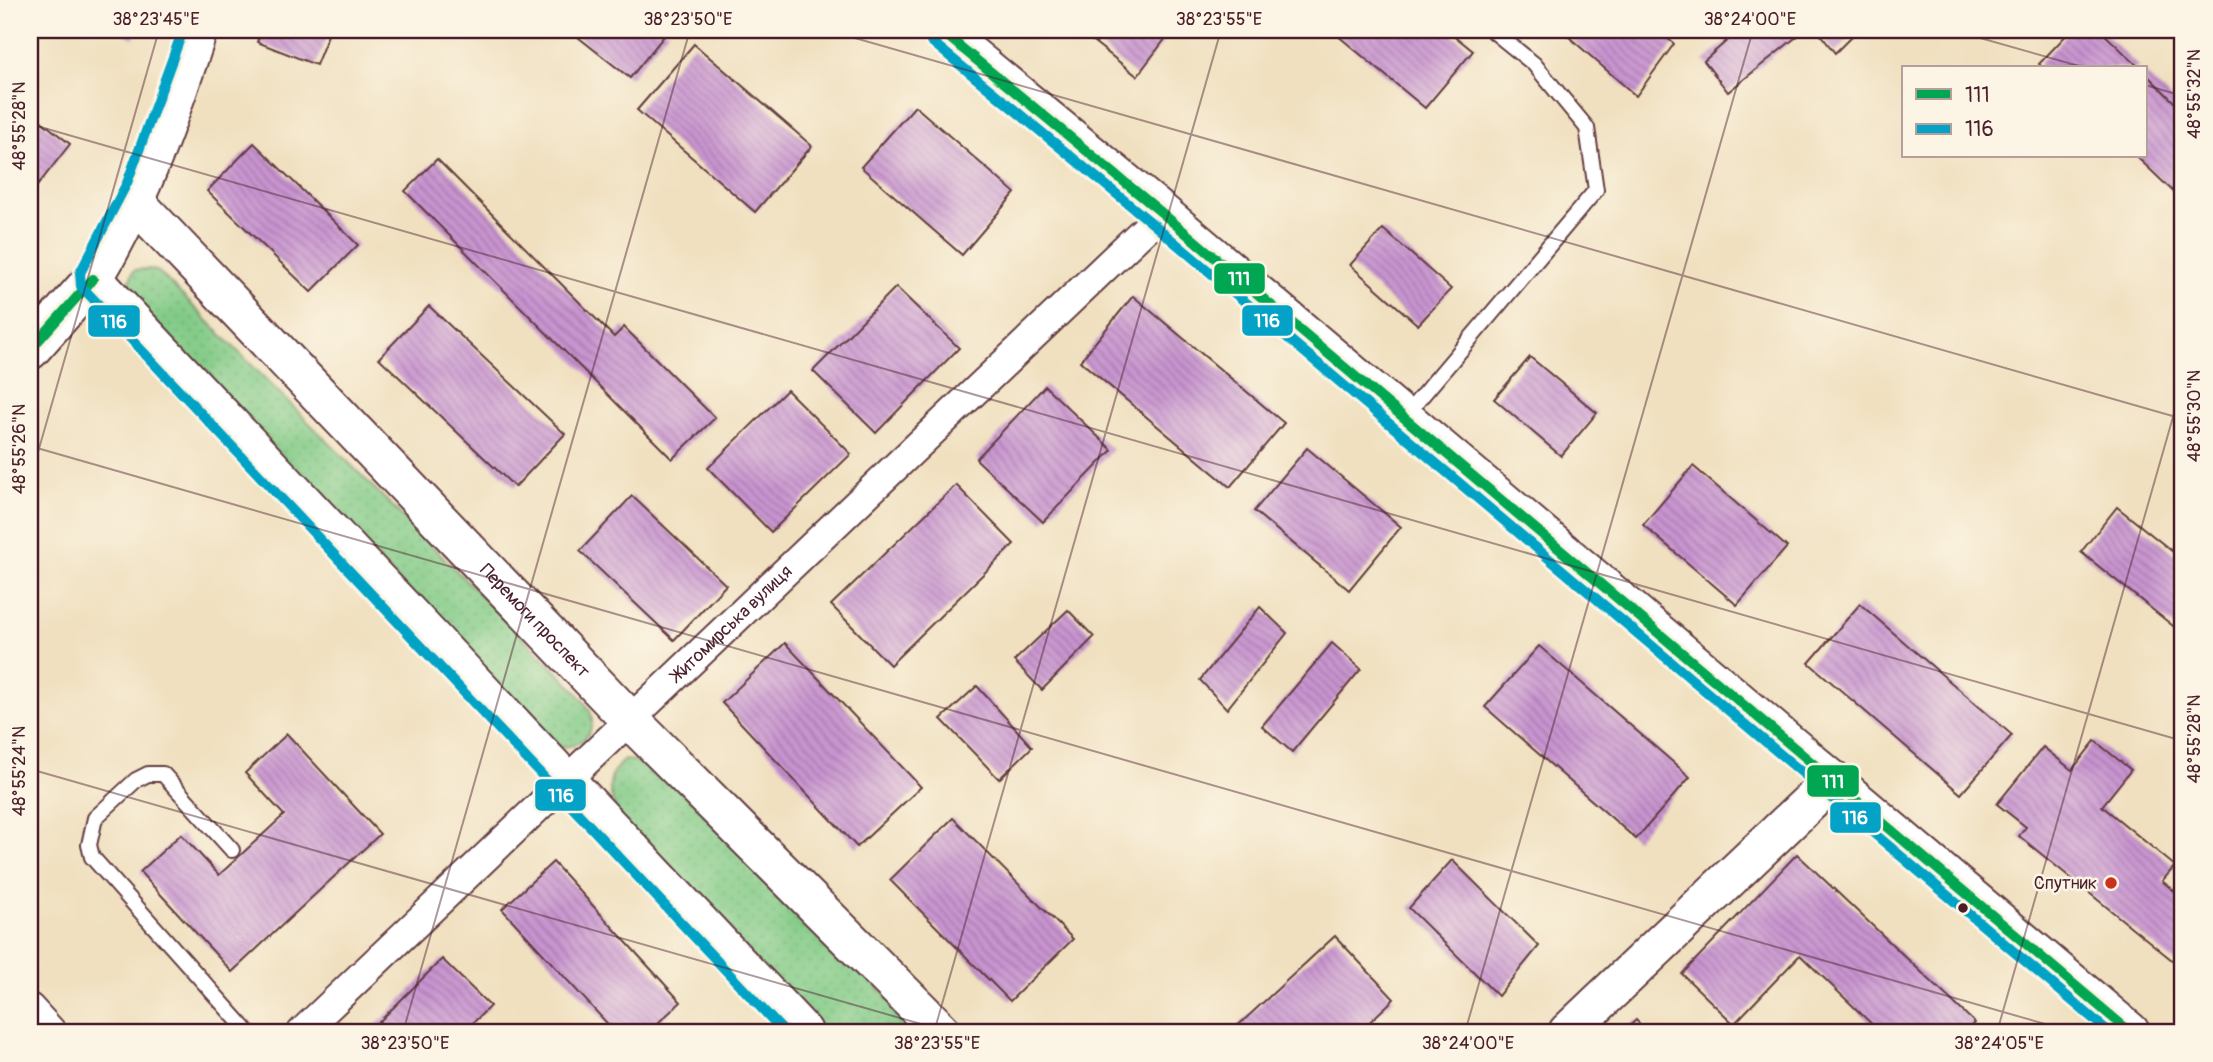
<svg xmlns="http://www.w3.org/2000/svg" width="2213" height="1062" font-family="Pangolin,sans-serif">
  <defs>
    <pattern id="grass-dots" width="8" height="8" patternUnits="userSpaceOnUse" patternTransform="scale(1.75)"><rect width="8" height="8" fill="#82cb87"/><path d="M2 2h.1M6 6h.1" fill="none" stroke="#72ae75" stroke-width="1.8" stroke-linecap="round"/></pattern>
    <pattern id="building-back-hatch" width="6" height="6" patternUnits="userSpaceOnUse" patternTransform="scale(1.75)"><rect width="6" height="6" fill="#c894d0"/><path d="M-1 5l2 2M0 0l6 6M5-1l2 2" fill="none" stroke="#a478a9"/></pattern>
  </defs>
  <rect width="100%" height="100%" fill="#fcf5e5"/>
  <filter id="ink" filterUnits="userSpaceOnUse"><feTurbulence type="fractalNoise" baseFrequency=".0143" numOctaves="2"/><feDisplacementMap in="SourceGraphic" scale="14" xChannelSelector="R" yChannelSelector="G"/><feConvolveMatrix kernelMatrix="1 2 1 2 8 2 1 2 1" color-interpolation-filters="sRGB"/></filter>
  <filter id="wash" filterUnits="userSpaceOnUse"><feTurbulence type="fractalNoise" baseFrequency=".00686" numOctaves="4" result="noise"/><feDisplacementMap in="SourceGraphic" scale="28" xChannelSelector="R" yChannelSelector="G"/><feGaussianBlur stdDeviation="1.57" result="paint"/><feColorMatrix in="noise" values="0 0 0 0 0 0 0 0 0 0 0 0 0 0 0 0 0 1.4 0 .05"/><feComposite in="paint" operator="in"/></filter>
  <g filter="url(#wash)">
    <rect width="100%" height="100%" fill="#f0e0c0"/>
    <g fill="url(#grass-dots)" stroke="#667559" stroke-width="2">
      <path d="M 150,269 L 159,272 L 577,692 C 581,698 587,704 590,711 C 599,734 576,751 555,746 L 125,292 L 134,270 Z"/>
      <path d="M 624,760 L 641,761 L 664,770 L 922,1032 L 821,1032 L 619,818 C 609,794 603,779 624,760 Z"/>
    </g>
    <g id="blocks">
      <g fill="url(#building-back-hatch)">
        <path d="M 114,30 L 137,30 L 134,38 Z"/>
        <path d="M 262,30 L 330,30 L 316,65 L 257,42 Z"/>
        <path d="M 569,30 L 669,30 L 630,78 Z"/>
        <path d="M 1079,30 L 1172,30 L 1137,76 Z"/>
        <path d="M 1331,30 L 1447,30 L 1473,51 L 1425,108 Z"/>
        <path d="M 1561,30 L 1658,30 L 1674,44 L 1636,96 Z"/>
        <path d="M 1739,30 L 1805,30 L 1728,92 L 1704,61 Z"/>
        <path d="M 1817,30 L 1858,30 L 1835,53 Z"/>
        <path d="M 2071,30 L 2100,30 L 2140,68 L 2043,68 L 2039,64 Z"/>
        <path d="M 694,44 L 812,146 L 755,212 L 637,110 Z"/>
        <path d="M 2145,73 L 2183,111 L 2183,201 L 2136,156 L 2145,156 Z"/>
        <path d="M 915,106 L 1015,193 L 962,255 L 861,167 Z"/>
        <path d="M 30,112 L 70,144 L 30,195 Z"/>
        <path d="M 254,143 L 358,245 L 311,292 L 207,191 Z"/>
        <path d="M 437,159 L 614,337 L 624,327 L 715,418 L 672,459 L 405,191 Z"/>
        <path d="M 1383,229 L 1451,289 L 1418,325 L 1350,265 Z"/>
        <path d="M 896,287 L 959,348 L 876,433 L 813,371 Z"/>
        <path d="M 1133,296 L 1284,423 L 1230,487 L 1080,361 Z"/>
        <path d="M 429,306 L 565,434 L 515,487 L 379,358 Z"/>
        <path d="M 1530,357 L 1597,413 L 1561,456 L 1494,399 Z"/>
        <path d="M 1045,386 L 1112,450 L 1043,522 L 976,459 Z"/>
        <path d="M 787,390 L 851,454 L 771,532 L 708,468 Z"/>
        <path d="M 1307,448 L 1401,527 L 1349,590 L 1254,511 Z"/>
        <path d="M 1693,466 L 1787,547 L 1737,605 L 1643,525 Z"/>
        <path d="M 956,485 L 1014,544 L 890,665 L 831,605 Z"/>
        <path d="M 632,496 L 726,585 L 674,640 L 580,551 Z"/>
        <path d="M 2117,507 L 2183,560 L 2183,634 L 2081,552 Z"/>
        <path d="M 1860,604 L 2012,735 L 1961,794 L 1809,663 Z"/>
        <path d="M 1260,607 L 1287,633 L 1227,709 L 1200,680 Z"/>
        <path d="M 1068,610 L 1094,637 L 1042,690 L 1014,661 Z"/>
        <path d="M 785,643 L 921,787 L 857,847 L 722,703 Z"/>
        <path d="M 1332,643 L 1361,669 L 1292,752 L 1262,726 Z"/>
        <path d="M 1539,646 L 1690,777 L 1636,839 L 1485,707 Z"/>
        <path d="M 977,686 L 1032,747 L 999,779 L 941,719 Z"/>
        <path d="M 287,734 L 380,834 L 232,972 L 140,872 L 181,834 L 219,875 L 284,815 L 245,773 Z"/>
        <path d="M 2095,741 L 2131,770 L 2102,806 L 2175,866 L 2162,881 L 2183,898 L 2183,969 L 2019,836 L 2026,827 L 1997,804 L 2043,747 L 2072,770 Z"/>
        <path d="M 953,818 L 1073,939 L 1010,1001 L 890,880 Z"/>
        <path d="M 1797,854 L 1975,1023 L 1966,1032 L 1880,1032 L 1800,955 L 1734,1024 L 1682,974 Z"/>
        <path d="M 1452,860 L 1539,946 L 1498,996 L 1409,908 Z"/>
        <path d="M 553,862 L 681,1002 L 648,1032 L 615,1032 L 502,909 Z"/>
        <path d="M 1335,936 L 1394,999 L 1359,1032 L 1231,1032 Z"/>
        <path d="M 442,959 L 490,1006 L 464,1032 L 369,1032 Z"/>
        <path d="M 1636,1020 L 1647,1032 L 1623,1032 Z"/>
      </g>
    </g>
  </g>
  <g filter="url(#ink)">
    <use href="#blocks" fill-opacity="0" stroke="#633c41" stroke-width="2"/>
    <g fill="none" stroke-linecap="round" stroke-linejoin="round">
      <g stroke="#633c41" stroke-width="18">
        <g id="lane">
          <path d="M 1405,416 L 1596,190 L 1587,128 L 1534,64 L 1492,30"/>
          <path d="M 232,850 L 163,774 L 148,774 L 136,780 L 95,818 L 89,845 L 92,857 L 248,1032"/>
        </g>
      </g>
      <g stroke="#633c41" stroke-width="32">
        <g id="street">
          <path d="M 30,1008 L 52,1032"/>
          <path id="s1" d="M 302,1032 L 1162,213"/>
        </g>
      </g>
      <g stroke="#633c41" stroke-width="42">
        <g id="secondary">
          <path id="s2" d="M 135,202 L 630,720 L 942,1032"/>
          <path d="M 30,350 L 93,279"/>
          <path d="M 1568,1032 L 1833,780"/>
        </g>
      </g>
      <g stroke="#633c41" stroke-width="42">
        <g id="primary">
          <path d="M 198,30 C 170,115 140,202 93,279 L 803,1032"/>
          <path d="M 940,30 L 1162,213 L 2130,1032"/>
        </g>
      </g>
      <use href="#lane" stroke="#fff" stroke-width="14"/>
      <use href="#street" stroke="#fff" stroke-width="28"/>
      <use href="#secondary" stroke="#fff" stroke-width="38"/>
      <use href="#primary" stroke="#fff" stroke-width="38"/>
      <g stroke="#fcf5e5" stroke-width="16">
        <g id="bus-1">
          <path d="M 940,30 L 1162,213 L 2130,1032"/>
          <path d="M 30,350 L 93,279"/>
        </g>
      </g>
      <g stroke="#fcf5e5" stroke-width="16">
        <g id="bus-2">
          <path d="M 183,30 L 127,183 L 80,273 L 81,286 L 784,1032"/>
          <path d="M 931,41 L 1153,224 L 2109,1032"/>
        </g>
      </g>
      <use href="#bus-1" stroke="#00a651" stroke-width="10"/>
      <use href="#bus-2" stroke="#04a2c6" stroke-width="10"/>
    </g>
  </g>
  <path fill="none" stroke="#4a1f2b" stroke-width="2" stroke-opacity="0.45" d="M 827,30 L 2183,419M 1952,30 L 2086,68M 2145,85 L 2183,96M 30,124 L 2183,741M 30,446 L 2073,1032M 30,480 L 159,30M 30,769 L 949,1032M 403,1032 L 690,30M 934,1032 L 1221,30M 1465,1032 L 1753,30M 1997,1032 L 2183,382"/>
  <circle fill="#c8321e" stroke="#fcf5e5" stroke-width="2.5" cx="2111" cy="883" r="7"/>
  <circle fill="#4a1f2b" stroke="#fcf5e5" stroke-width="2.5" cx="1963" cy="908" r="6"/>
  <g text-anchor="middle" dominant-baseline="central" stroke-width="5" stroke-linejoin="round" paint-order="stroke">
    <g font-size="18" fill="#4a1f2b" stroke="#fcf5e5">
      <text stroke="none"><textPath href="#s2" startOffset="579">Перемоги проспект</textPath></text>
      <text stroke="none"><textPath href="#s1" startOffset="593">Житомирська вулиця</textPath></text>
    </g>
    <g font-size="18" fill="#4a1f2b" stroke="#fcf5e5" text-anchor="end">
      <text x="2097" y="883">Спутник</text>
    </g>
  </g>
  <g stroke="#fcf5e5" stroke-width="2.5">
    <rect x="1213" y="262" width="53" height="33" rx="7" fill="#00a651"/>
    <rect x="1241" y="304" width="53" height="33" rx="7" fill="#04a2c6"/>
    <rect x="87" y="304" width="54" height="34" rx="7" fill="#04a2c6"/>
    <rect x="1806" y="764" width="54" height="34" rx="7" fill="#00a651"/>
    <rect x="534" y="778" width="53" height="34" rx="7" fill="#04a2c6"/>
    <rect x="1829" y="801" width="53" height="33" rx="7" fill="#04a2c6"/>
  </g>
  <g font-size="19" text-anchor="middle" font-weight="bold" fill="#fff">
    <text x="1239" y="285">111</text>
    <text x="1267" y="327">116</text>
    <text x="114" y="328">116</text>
    <text x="1833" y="788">111</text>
    <text x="561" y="802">116</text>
    <text x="1855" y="824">116</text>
  </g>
  <rect width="2213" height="1062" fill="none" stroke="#fcf5e5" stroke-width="77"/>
  <rect x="1902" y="66" width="245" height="91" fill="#fcf5e5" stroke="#b59f9b" stroke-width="2"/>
  <rect x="1916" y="89" width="35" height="10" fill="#00a651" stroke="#b59f9b" stroke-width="2"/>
  <text x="1965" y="102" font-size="21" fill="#4a1f2b">111</text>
  <rect x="1916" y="124" width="35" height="10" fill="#04a2c6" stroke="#b59f9b" stroke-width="2"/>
  <text x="1965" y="136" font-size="21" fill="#4a1f2b">116</text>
  <rect x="38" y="38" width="2136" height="986" fill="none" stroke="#4a1f2b" stroke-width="2.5"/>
  <g font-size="18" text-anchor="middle" fill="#4a1f2b">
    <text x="156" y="25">38°23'45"E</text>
    <text x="688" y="25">38°23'50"E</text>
    <text x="1219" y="25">38°23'55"E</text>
    <text x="1750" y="25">38°24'00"E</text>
    <text transform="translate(2194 94) rotate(-90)" y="6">48°55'32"N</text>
    <text transform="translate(19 126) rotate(-90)" y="6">48°55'28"N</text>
    <text transform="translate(2194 416) rotate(-90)" y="6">48°55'30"N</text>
    <text transform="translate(19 449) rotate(-90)" y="6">48°55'26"N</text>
    <text transform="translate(2194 739) rotate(-90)" y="6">48°55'28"N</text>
    <text transform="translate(19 771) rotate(-90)" y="6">48°55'24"N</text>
    <text x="405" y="1049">38°23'50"E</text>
    <text x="937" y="1049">38°23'55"E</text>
    <text x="1468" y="1049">38°24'00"E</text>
    <text x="1999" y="1049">38°24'05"E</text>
  </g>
</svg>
